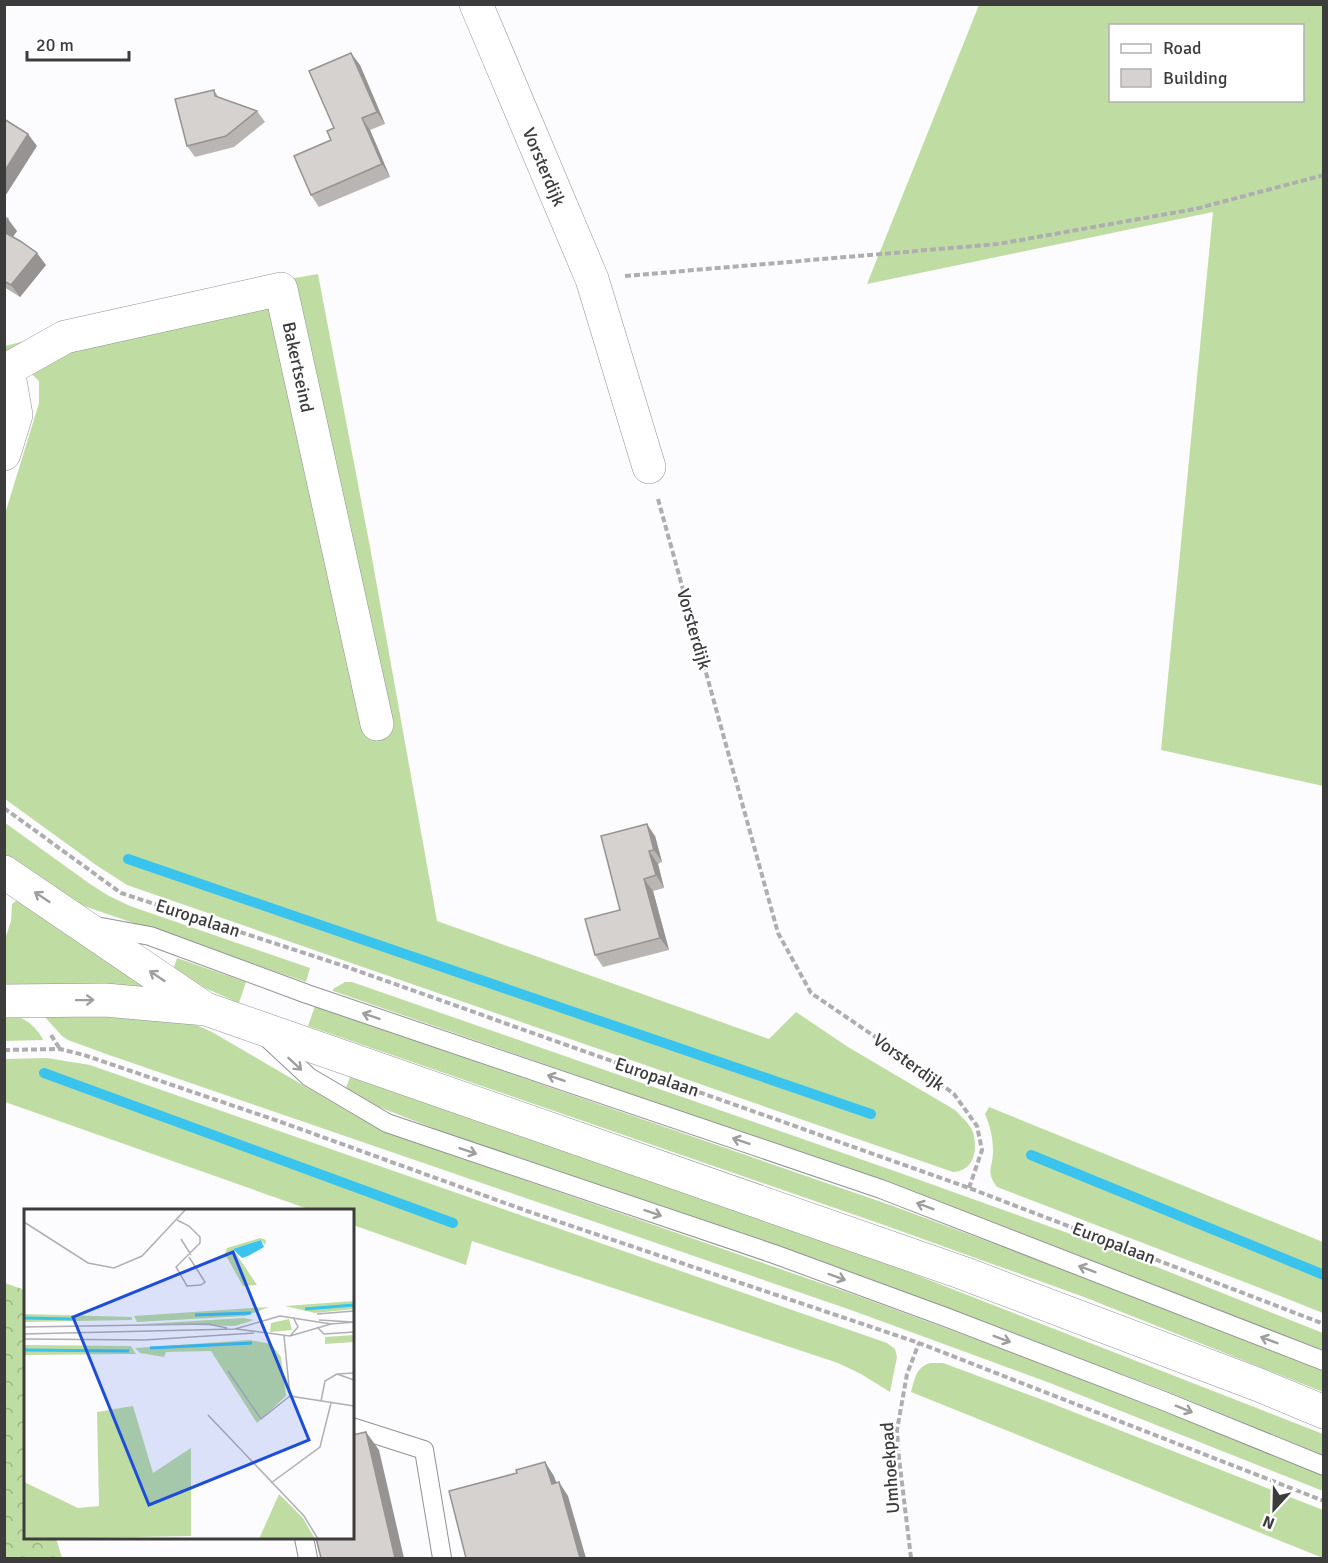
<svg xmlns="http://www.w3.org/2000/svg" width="1328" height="1563" font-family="Signika,sans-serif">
  <defs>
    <pattern id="forest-crowns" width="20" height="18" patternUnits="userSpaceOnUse" patternTransform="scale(1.5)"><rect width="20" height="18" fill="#bfdda3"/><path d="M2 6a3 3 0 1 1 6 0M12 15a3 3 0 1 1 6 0" fill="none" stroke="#9cb486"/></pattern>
  </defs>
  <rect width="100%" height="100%" fill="#fcfbfe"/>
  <g fill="#bfdda3" fill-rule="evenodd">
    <path d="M 979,5 L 1323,5 L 1323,786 L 1161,750 L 1213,212 L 867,284 ZM 1110,26 L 1302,26 L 1302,100 L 1110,100 Z"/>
    <path d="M 318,274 L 370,547 L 437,921 L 769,1039 L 796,1012 L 848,1047 L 955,1110 C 962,1117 969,1123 973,1132 C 978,1150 974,1171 953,1172 L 127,885 L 96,865 L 5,799 L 5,514 L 39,403 L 39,381 L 5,349 L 5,346 L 225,290 Z"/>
    <path d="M 4,822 L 90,884 L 109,896 L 130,906 L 310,968 L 306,982 L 78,904 L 5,859 Z"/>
    <path d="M 23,896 L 155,982 L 150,994 L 5,995 L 4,942 L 11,921 L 12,904 Z"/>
    <path d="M 177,958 L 246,982 L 239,1003 L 205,988 L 173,970 Z"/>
    <path d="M 345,982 L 352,982 L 903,1174 L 1104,1246 L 1323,1333 L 1323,1352 L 897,1186 L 333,991 L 333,989 Z"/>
    <path d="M 315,1006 L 893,1206 L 1091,1280 L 1323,1371 L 1323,1392 L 1084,1297 L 884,1225 L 308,1026 Z"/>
    <path d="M 142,1013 L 196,1025 L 212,1032 L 354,1115 L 389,1133 L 858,1296 L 1056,1369 L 1323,1474 L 1323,1491 L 1050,1383 L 851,1310 L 109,1055 L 68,1040 L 62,1036 L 44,1016 Z"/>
    <path d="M 5,1016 C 8,1016 12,1016 15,1016 C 26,1018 39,1030 43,1040 L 5,1041 Z"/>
    <path d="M 47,1058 L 90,1065 L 887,1343 L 895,1349 L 897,1357 L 890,1392 L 861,1374 L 838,1363 L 472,1241 L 466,1265 L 353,1225 L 352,1210 L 311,1210 L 5,1102 L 5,1059 Z"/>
    <path d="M 350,1077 L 873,1258 L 1323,1434 L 1323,1455 L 1159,1388 L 790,1251 L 443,1132 L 379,1107 L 346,1088 Z"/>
    <path d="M 989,1107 L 1323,1242 L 1323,1313 L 1260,1288 L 997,1187 C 985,1171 993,1168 993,1151 C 993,1137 990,1126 985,1114 Z"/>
    <path d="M 931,1363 L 943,1363 L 1043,1400 L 1323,1510 L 1323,1558 L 911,1392 C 915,1379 916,1366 931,1363 Z"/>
  </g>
  <path fill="url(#forest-crowns)" d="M 5,1283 L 25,1290 L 26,1538 L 56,1538 L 62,1558 L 5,1558 Z"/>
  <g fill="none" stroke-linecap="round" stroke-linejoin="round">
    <g stroke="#39c3ed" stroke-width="10">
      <path d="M 128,859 L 871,1114"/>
      <path d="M 44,1073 L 453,1223"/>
      <path d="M 1031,1155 L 1324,1275"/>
    </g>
    <g stroke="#929194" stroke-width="20">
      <g id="lane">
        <path d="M 96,926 L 150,936 L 307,994 L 881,1189 L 1324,1361"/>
        <path d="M 266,1037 L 309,1077 L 387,1123 L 774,1254 L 948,1318 L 1159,1399 L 1324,1466"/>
        <path d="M 352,1427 L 424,1450 L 442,1558"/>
        <path d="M 304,1538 L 308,1558"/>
      </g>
    </g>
    <g stroke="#929194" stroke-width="34">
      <g id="street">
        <path d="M 476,4 L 592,279 L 649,467"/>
        <path d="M 4,367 L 8,369 L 16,415 L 4,454"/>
        <path d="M 8,369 L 65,337 L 281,289 L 377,724"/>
      </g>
    </g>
    <g stroke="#929194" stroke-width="34">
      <g id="secondary">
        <path d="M 4,872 L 204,1008"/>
        <path d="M 4,1001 L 105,1000 L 206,1009 L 963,1273 L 1259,1385 L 1324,1412"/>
      </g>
    </g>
    <g stroke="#aeadb0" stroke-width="4" stroke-dasharray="6 3" stroke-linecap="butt">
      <path d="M 625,276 L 998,244 L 1195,209 L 1324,175"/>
      <path d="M 658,499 L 778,933 L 811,993 L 899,1053 L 954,1094 L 977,1126 L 982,1150 L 969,1188"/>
      <path d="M 4,808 L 121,893 L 347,967 L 969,1188 L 1324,1324"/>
      <path d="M 51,1035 L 60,1049"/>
      <path d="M 4,1050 L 60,1049 L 84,1055 L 281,1122 L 527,1211 L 919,1343 L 1324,1501"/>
      <path d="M 911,1558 L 899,1458 L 897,1430 L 907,1374 L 919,1343"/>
    </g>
    <use href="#lane" stroke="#fff" stroke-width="18"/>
    <use href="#street" stroke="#fff" stroke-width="33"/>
    <use href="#secondary" stroke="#fff" stroke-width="33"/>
  </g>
  <g fill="#b8b5b3">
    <path d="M 360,65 L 385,124 L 370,130 L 390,177 L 319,207 L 311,195 L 331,140 L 334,128 Z"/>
    <path d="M 214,90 L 219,98 L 257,111 L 265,122 L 234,147 L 195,157 L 187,146 Z"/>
    <path d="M 4,217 L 17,231 L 13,237 L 46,265 L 20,297 L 4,287 Z"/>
    <path d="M 655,836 L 662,862 L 658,864 L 664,888 L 653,891 L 669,950 L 603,967 L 595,955 L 620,910 Z"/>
  </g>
  <g fill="#969392">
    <path d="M 351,53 L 360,65 L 385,124 L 377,112 Z"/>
    <path d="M 362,118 L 370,130 L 390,177 L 382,164 Z"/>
    <path d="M 28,134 L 37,146 L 4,198 L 4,172 Z"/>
    <path d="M 8,219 L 17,231 L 9,242 L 4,235 L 4,224 Z"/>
    <path d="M 37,253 L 46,265 L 20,297 L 11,285 Z"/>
    <path d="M 647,824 L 655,836 L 662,862 L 654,850 Z"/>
    <path d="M 649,851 L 658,864 L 664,888 L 656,875 Z"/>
    <path d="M 644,879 L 653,891 L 669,950 L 660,938 Z"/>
    <path d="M 366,1432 L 379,1450 L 404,1558 L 395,1558 Z"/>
    <path d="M 545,1462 L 554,1476 L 562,1498 L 552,1484 Z"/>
    <path d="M 559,1482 L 568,1496 L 586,1558 L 580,1558 Z"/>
  </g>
  <g fill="#d6d2d0" stroke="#969392" stroke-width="1.5">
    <path d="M 351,53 L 377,112 L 362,118 L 382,164 L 311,195 L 294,156 L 331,140 L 327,131 L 334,128 L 309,71 Z"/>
    <path d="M 214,90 L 215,96 L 257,111 L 226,136 L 187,146 L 175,99 Z"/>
    <path d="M 4,119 L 28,134 L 4,172 Z"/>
    <path d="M 4,217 L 8,219 L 4,224 Z"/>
    <path d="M 4,232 L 20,241 L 37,253 L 11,285 L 4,281 Z"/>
    <path d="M 647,824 L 654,850 L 649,851 L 656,875 L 644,879 L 660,938 L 595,955 L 585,919 L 620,910 L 601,836 Z"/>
    <path d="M 366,1432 L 395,1558 L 321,1558 L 316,1538 L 352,1538 L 352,1435 Z"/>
    <path d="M 545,1462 L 552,1484 L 559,1482 L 580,1558 L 466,1558 L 449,1491 L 517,1473 L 516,1470 Z"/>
  </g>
  <defs><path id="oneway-shaft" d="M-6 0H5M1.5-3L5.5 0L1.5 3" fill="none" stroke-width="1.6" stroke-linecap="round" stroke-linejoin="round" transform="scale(1.5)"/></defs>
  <g stroke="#9e9e9e">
    <use href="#oneway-shaft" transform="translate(42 897) rotate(-146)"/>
    <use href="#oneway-shaft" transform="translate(157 976) rotate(-146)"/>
    <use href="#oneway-shaft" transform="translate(85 1000) rotate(-1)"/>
    <use href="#oneway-shaft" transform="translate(371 1016) rotate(-161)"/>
    <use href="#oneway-shaft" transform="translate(295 1064) rotate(43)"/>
    <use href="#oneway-shaft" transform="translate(556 1078) rotate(-161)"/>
    <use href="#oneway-shaft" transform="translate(741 1141) rotate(-161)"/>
    <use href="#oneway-shaft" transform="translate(468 1151) rotate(19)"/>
    <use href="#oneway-shaft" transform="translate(925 1206) rotate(-159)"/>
    <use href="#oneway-shaft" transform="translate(653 1213) rotate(19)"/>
    <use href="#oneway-shaft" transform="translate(1087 1269) rotate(-159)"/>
    <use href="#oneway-shaft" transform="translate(837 1277) rotate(20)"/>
    <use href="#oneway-shaft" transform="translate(1002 1339) rotate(21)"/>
    <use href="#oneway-shaft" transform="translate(1269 1340) rotate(-159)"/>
    <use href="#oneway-shaft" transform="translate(1184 1409) rotate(22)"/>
  </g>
  <g text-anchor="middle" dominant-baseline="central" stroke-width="4.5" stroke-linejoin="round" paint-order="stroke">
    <g font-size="18" fill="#3d3c3d" stroke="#fff">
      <text transform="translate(544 167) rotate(67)">Vorsterdijk</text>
      <text transform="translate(298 367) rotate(78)">Bakertseind</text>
      <text transform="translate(694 629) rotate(74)">Vorsterdijk</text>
      <text transform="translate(198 918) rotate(18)">Europalaan</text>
      <text transform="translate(909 1062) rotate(36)">Vorsterdijk</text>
      <text transform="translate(657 1077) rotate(19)">Europalaan</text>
      <text transform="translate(1114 1243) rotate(21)">Europalaan</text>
      <text transform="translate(890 1468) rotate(-94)">Umhoekpad</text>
    </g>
  </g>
  <g transform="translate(24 1209)">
    <rect width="330" height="330" fill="#fcfbfe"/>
    <path d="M 330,92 L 330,100 L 291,104 L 261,97 ZM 245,98 L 222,107 L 113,113 L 110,107 ZM 0,105 L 108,108 L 108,111 L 0,113 ZM 220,109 L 230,111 L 211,117 L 119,115 ZM 265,110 L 268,121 L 246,123 L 247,114 ZM 330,126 L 330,133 L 301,135 L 301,128 ZM 226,131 L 247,135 L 257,148 L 262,187 L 233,214 L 187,142 L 142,143 L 140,148 L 116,144 L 111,139 ZM 0,136 L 107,137 L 112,145 L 0,146 ZM 109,197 L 129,264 L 167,239 L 167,327 L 0,330 L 0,273 L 54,299 L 75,297 L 73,203 ZM 255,285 L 279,309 L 291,330 L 235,330 Z" fill="#bfdda3"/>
    <path d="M 236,29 L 242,31 L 241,36 L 237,31 L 209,40 L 233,76 L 219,77 L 201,45 L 203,39 Z" fill="#bfdda3"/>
    <path d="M 237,31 L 240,38 L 224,47 L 218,49 L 209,40 Z" fill="#39c3ed"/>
    <path fill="none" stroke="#39c3ed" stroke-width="3" d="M 281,100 L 330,96M 171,106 L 227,104M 0,109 L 51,110M 126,139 L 228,134M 0,141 L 105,142"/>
    <path fill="none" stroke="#b0afb1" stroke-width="1.5" d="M 153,11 L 165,17 L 176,28 L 176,34 L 152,58 L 163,77 L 177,76 L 181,73 L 165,48M 0,13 L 64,54 L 90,59 L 118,47 L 162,0M 157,30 L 167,46M 293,105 L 330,102M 295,111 L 329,113M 0,118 L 184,115 L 203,119M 293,118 L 300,125 L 330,123M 212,120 L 266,127 L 307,115 L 330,113M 0,125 L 211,120 L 256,107 L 307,115M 260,127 L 266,187 L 330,197M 266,127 L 274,118 L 269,108M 0,130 L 121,131 L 230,124M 204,162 L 237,210 L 266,187M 330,164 L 313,165 L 330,171M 297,192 L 301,172 L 313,165M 184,206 L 280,307 L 294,330M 247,274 L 296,238 L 307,194"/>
    <path fill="#1d4ed8" fill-opacity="0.15" stroke="#1d4ed8" stroke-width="3" d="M 209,43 L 285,231 L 125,296 L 49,108 Z"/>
    <rect width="330" height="330" fill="none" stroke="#3d3c3d" stroke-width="3"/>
  </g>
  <rect width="1328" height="1563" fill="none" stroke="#3d3c3d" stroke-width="12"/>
  <rect x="1109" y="24" width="195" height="78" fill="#ffffff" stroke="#b1b1b1" stroke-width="1.5"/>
  <rect x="1121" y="44" width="30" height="9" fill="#ffffff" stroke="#b1b1b1" stroke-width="1.5"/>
  <text x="1163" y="54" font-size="18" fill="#3d3c3d">Road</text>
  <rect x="1121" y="69" width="30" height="18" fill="#d6d2d0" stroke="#b1b1b1" stroke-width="1.5"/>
  <text x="1163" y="84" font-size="18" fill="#3d3c3d">Building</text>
  <g transform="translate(1274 1509) rotate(202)" stroke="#ffffff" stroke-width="4.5" paint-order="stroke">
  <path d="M0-4.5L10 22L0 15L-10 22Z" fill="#3d3c3d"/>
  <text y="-9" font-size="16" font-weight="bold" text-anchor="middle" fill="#3d3c3d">N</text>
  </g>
  <path d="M27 51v9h102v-9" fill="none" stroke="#3d3c3d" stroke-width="3"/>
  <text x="36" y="51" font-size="18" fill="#3d3c3d" stroke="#ffffff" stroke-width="4.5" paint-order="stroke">20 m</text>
</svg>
